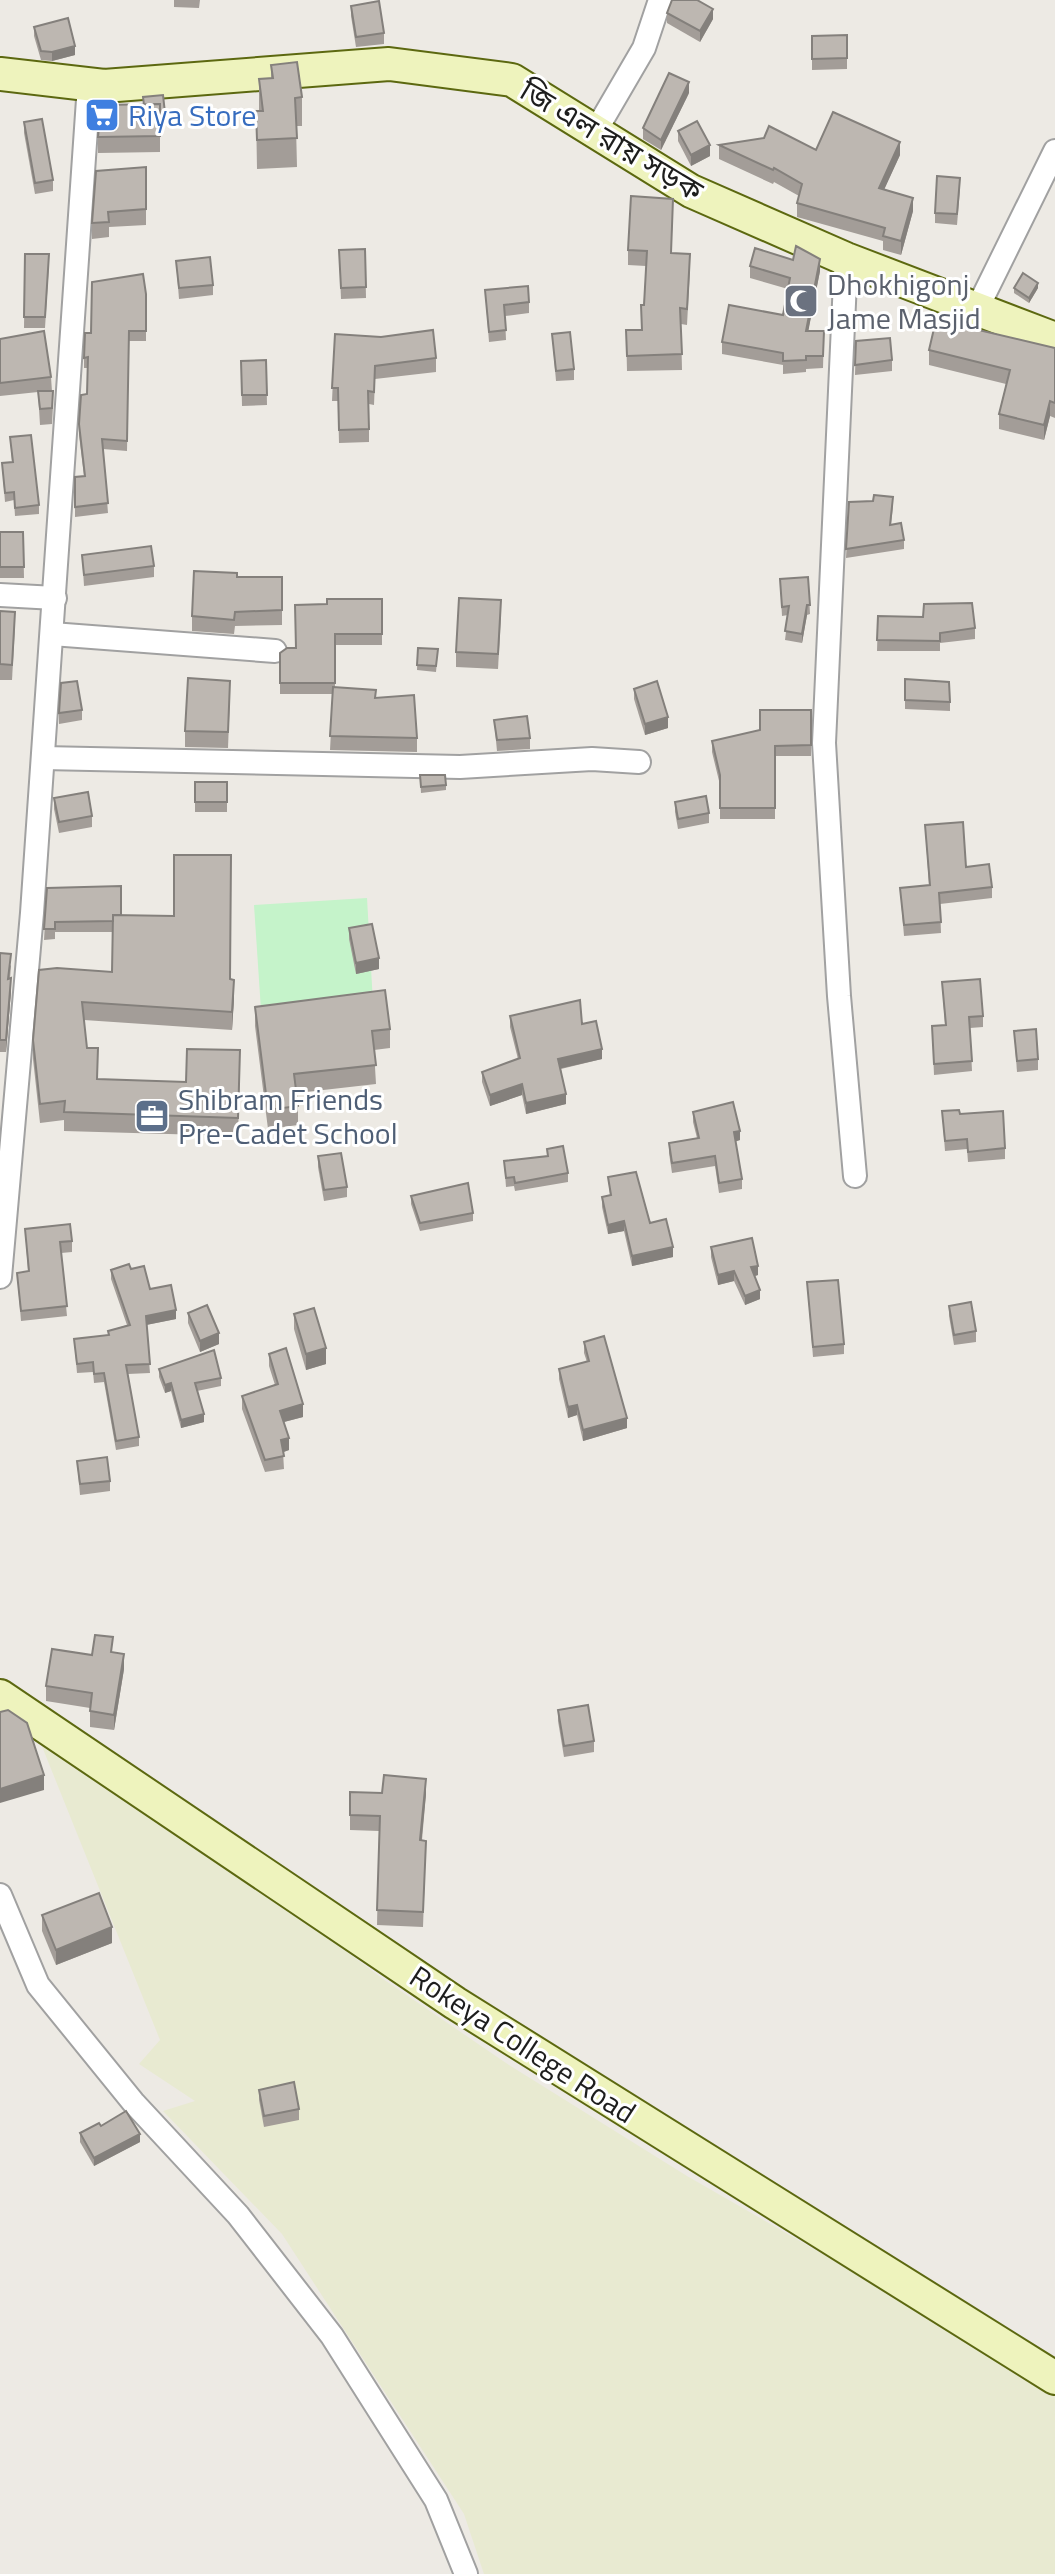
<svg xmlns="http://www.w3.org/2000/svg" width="1055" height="2574" font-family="'Titillium Web','Noto Sans Bengali',sans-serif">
  <rect width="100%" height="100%" fill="#edeae4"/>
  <path fill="#e8ead1" d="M 39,1739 L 288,1908 L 383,1979 L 509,2065 L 687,2176 L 1055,2388 L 1055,2574 L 484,2574 L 464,2514 L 282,2234 L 163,2111 L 195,2101 L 139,2064 L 160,2040 Z"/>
  <path fill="#c5f3ca" d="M 367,898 L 373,1003 L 261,1010 L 254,905 Z"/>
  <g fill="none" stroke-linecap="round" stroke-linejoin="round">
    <g stroke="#a1a1a1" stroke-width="26">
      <g id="street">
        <path d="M 595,132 L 644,48 L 660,0"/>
        <path d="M 846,259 L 824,743 L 839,996 L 855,1176"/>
        <path d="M 977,309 L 1055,151"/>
        <path d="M 0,595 L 55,598"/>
        <path d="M 52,634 L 275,651"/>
        <path d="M 43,758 L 460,767 L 592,759 L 639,762"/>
        <path d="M 0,1277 L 32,913 L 89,85"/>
        <path d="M 0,1895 L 38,1985 L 133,2102 L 238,2215 L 332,2336 L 436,2500 L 466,2574"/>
      </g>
    </g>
    <g stroke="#5c6810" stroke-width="36">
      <g id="secondary">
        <path d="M 0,74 L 104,86 L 389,64 L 512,80 L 691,191 L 846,259 L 1055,339"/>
        <path d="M 0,1696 L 455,2003 L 1055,2378"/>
      </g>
    </g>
    <use href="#street" stroke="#fff" stroke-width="22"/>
    <use href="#secondary" stroke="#eef3bd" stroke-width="32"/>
  </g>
  <g fill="#a39d98">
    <path d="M 174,0 L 200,0 L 199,8 L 174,7 Z"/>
    <path d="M 351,6 L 384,33 L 384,44 L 356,47 L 351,16 Z"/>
    <path d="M 667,13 L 713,19 L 700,42 L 667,23 Z"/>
    <path d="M 34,27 L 75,55 L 52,61 L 41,60 L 34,36 Z"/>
    <path d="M 847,35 L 847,69 L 812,70 L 812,36 Z"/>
    <path d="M 271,65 L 302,97 L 302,126 L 296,126 L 297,167 L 257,169 L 256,111 L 259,111 L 259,79 L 271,78 Z"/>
    <path d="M 689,93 L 661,150 L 643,139 L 643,128 Z"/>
    <path d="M 163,95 L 165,118 L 160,119 L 160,152 L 98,153 L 98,137 L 143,105 Z"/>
    <path d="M 24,122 L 53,180 L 53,191 L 35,194 L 24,133 Z"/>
    <path d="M 678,131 L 710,156 L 691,166 L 678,141 Z"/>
    <path d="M 719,145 L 816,150 L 900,155 L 884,189 L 913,211 L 901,255 L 883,250 L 883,241 L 797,217 L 797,203 L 799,196 L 774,182 L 773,184 L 719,159 Z"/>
    <path d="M 146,167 L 146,225 L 109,227 L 109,237 L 92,239 L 92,223 Z"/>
    <path d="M 960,189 L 957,225 L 935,223 L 935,213 Z"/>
    <path d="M 673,214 L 671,253 L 690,269 L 687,325 L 681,324 L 682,370 L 627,371 L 626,330 L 642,330 L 646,266 L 628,265 L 628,250 Z"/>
    <path d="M 365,249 L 366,298 L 341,299 L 339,250 Z"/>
    <path d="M 25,254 L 49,264 L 45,328 L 24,328 Z"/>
    <path d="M 176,261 L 213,285 L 213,295 L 179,299 Z"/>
    <path d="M 750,266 L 820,271 L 808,331 L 824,331 L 823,368 L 806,369 L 806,372 L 783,374 L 783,365 L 722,354 L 722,342 L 783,315 L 788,289 L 750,278 Z"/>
    <path d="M 1014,288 L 1038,288 L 1029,303 L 1014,293 Z"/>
    <path d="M 485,290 L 529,302 L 529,313 L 505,316 L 506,340 L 489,342 Z"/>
    <path d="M 146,294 L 146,341 L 129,341 L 127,451 L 103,449 L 108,513 L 75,517 L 75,477 L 84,476 L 79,435 L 79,424 L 87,394 L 88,368 L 84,368 L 84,358 L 91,333 Z"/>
    <path d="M 335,334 L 436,358 L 436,372 L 375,379 L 374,405 L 369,404 L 369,442 L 339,443 L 338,401 L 332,401 Z"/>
    <path d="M 552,334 L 574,369 L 574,380 L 556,381 Z"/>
    <path d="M 0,339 L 51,377 L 53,406 L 52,424 L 40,425 L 38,392 L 0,396 Z"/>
    <path d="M 856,341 L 892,360 L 892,371 L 855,375 Z"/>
    <path d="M 1055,348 L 1055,418 L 1050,416 L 1044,440 L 999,429 L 999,414 L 1006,384 L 929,365 L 929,350 Z"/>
    <path d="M 266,360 L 267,405 L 242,406 L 241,361 Z"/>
    <path d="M 10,437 L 39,505 L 39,514 L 15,516 L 14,500 L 5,502 L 2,463 L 12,462 Z"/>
    <path d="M 849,502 L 893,506 L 891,525 L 904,540 L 904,549 L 846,558 Z"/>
    <path d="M 0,532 L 23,532 L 24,578 L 0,578 Z"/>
    <path d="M 82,555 L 154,566 L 154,577 L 84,586 Z"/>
    <path d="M 237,577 L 282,577 L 282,625 L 235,626 L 234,634 L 192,631 L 192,616 Z"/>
    <path d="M 808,577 L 810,614 L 807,615 L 802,643 L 785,640 L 788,615 L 782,616 L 780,579 Z"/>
    <path d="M 382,599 L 382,645 L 335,645 L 335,688 L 376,698 L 417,738 L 417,752 L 330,750 L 333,694 L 280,694 L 280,653 L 296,648 L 327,604 Z"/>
    <path d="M 0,611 L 15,627 L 12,680 L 0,680 Z"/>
    <path d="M 501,616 L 498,669 L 456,667 L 456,652 Z"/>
    <path d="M 878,616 L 975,628 L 975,639 L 940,643 L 940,651 L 877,651 Z"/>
    <path d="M 418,648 L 438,649 L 436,672 L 417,670 Z"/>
    <path d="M 905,679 L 950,702 L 950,711 L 905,709 Z"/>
    <path d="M 634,689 L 668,728 L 645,735 L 634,699 Z"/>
    <path d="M 230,696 L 228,748 L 185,747 L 185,731 Z"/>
    <path d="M 82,710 L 82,720 L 59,724 L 59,713 Z"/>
    <path d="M 811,710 L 811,756 L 775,756 L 775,819 L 720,819 L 720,785 L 712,752 L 712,741 L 760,730 Z"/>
    <path d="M 494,720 L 530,738 L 530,749 L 497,751 Z"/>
    <path d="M 420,775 L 446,785 L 446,790 L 421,793 Z"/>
    <rect x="195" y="782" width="32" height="30"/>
    <path d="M 54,798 L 92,816 L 92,827 L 59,833 L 54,809 Z"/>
    <path d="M 675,802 L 709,813 L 709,823 L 678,829 L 675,812 Z"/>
    <path d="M 925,825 L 966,867 L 992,887 L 992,898 L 940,904 L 941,933 L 904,936 L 900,888 L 929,886 Z"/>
    <path d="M 47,888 L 121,915 L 230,979 L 234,998 L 232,1030 L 84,1020 L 87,1048 L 97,1079 L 186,1082 L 240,1069 L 238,1136 L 64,1131 L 64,1120 L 40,1123 L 33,1059 L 33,1040 L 112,972 L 113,932 L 55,932 L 55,939 L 44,940 Z"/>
    <path d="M 349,928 L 379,969 L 356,974 L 349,939 Z"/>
    <path d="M 0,953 L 11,966 L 10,979 L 11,991 L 6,1052 L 0,1052 Z"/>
    <path d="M 942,982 L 983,1016 L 983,1027 L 970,1028 L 972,1071 L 934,1075 L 932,1026 L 945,1025 Z"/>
    <path d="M 255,1007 L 390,1029 L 390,1048 L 374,1050 L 376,1084 L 297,1093 L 298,1106 L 298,1125 L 268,1129 L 255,1026 Z"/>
    <path d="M 510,1016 L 582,1024 L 602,1059 L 561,1069 L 566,1104 L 526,1114 L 522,1095 L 490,1106 L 482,1082 L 482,1072 L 518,1059 L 510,1027 Z"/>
    <path d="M 1014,1031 L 1038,1059 L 1038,1070 L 1017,1072 Z"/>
    <path d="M 942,1111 L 960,1114 L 1005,1148 L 1005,1159 L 968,1162 L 967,1149 L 945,1151 Z"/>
    <path d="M 693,1112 L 740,1140 L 735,1141 L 742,1179 L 742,1189 L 719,1193 L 715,1166 L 672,1173 L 669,1153 L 669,1143 L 697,1138 L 693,1122 Z"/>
    <path d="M 547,1149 L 568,1173 L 568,1182 L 515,1191 L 514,1186 L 506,1187 L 504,1161 L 547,1156 Z"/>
    <path d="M 318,1156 L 347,1187 L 347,1197 L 324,1201 L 318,1167 Z"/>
    <path d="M 608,1177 L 650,1223 L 673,1257 L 632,1266 L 624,1231 L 608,1234 L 602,1207 L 602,1197 L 610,1195 Z"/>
    <path d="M 411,1196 L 473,1213 L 473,1221 L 420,1231 L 411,1204 Z"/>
    <path d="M 25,1229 L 72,1241 L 72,1252 L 61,1253 L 67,1316 L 21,1321 L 17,1273 L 28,1271 Z"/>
    <path d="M 711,1247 L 758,1275 L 755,1276 L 760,1299 L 745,1305 L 734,1281 L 718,1285 L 711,1257 Z"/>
    <path d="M 131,1269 L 150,1289 L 176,1319 L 146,1325 L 150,1373 L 128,1374 L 139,1437 L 139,1446 L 116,1450 L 104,1382 L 94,1383 L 93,1372 L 77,1373 L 74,1339 L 108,1335 L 108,1331 L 127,1325 L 111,1279 L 111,1270 Z"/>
    <path d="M 807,1282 L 844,1344 L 844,1354 L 813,1357 Z"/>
    <path d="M 949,1306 L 976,1331 L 976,1342 L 954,1345 L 949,1316 Z"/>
    <path d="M 188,1313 L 219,1344 L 200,1352 L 188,1323 Z"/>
    <path d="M 294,1314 L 326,1364 L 306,1370 L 294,1329 Z"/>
    <path d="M 584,1342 L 627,1428 L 583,1441 L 577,1415 L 568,1418 L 559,1379 L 559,1369 L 587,1362 L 584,1353 Z"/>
    <path d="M 269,1354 L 303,1417 L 284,1422 L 289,1450 L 283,1452 L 284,1469 L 265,1472 L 242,1409 L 242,1396 L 275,1385 L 269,1366 Z"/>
    <path d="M 159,1369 L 221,1378 L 221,1386 L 197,1391 L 204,1422 L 181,1428 L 171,1391 L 165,1393 L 159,1377 Z"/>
    <path d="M 77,1461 L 110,1481 L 110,1491 L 80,1495 Z"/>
    <path d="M 113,1652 L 124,1669 L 114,1730 L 90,1727 L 90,1708 L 46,1701 L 46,1686 L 92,1655 Z"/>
    <path d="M 558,1710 L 594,1741 L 594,1752 L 564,1757 L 558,1721 Z"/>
    <path d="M 350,1792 L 426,1794 L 422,1840 L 426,1841 L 423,1927 L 377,1925 L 379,1831 L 350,1830 Z"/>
    <path d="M 42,1915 L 112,1943 L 56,1965 L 42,1931 Z"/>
    <path d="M 259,2090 L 299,2109 L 299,2120 L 264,2127 L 259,2100 Z"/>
    <path d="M 101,2126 L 140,2142 L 94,2166 L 80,2142 L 80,2133 Z"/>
  </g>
  <g fill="#84807c">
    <path d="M 713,9 L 713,19 L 700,42 L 700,31 Z"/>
    <path d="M 75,46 L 75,55 L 52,61 L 52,52 Z"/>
    <path d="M 689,82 L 689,93 L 661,150 L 661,140 Z"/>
    <path d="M 900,142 L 900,155 L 879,201 L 879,188 Z"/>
    <path d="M 710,145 L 710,156 L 691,166 L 691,155 Z"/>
    <path d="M 913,198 L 913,211 L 901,255 L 901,241 Z"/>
    <path d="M 820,259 L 820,271 L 806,343 L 806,331 Z"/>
    <path d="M 1038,283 L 1038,288 L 1029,303 L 1029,298 Z"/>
    <path d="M 1050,401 L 1050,416 L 1044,440 L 1044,425 Z"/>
    <path d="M 807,605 L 807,615 L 802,643 L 802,634 Z"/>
    <path d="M 668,717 L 668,728 L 645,735 L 645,724 Z"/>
    <path d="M 379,958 L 379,969 L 356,974 L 356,963 Z"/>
    <path d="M 11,978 L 11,991 L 6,1052 L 6,1040 Z"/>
    <path d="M 234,980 L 234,998 L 232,1030 L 232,1012 Z"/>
    <path d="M 602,1049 L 602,1059 L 558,1069 L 558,1059 Z"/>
    <path d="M 522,1084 L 522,1095 L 490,1106 L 490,1095 Z"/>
    <path d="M 566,1094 L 566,1104 L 526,1114 L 526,1103 Z"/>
    <path d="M 740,1131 L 740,1140 L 734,1142 L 734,1132 Z"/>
    <path d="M 624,1221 L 624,1231 L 608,1234 L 608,1225 Z"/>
    <path d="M 673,1247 L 673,1257 L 632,1266 L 632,1256 Z"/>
    <path d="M 758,1266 L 758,1275 L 751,1277 L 751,1267 Z"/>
    <path d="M 734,1271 L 734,1281 L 718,1285 L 718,1275 Z"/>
    <path d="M 760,1290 L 760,1299 L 745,1305 L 745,1296 Z"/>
    <path d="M 176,1310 L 176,1319 L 146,1325 L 146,1316 Z"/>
    <path d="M 219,1333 L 219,1344 L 200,1352 L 200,1341 Z"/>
    <path d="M 326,1348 L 326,1364 L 306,1370 L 306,1354 Z"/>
    <path d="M 171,1383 L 171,1391 L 165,1393 L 165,1385 Z"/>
    <path d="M 303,1404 L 303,1417 L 280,1423 L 280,1411 Z"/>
    <path d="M 577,1405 L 577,1415 L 568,1418 L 568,1407 Z"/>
    <path d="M 204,1414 L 204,1422 L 181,1428 L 181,1420 Z"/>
    <path d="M 627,1418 L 627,1428 L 583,1441 L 583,1430 Z"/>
    <path d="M 289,1438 L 289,1450 L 281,1453 L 281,1440 Z"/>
    <path d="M 124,1654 L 124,1669 L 114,1730 L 114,1715 Z"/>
    <path d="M 44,1775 L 44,1790 L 0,1803 L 0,1789 Z"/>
    <path d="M 426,1779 L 426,1794 L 420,1855 L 420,1840 Z"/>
    <path d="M 112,1927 L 112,1943 L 56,1965 L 56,1950 Z"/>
    <path d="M 140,2134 L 140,2142 L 94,2166 L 94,2158 Z"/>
  </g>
  <g fill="#bdb7b1" stroke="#84807c" stroke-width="2">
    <path d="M 672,0 L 697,0 L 713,9 L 700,31 L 667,13 Z"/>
    <path d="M 379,1 L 384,33 L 356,37 L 351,6 Z"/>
    <path d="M 68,18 L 75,46 L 52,52 L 41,51 L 34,27 Z"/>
    <path d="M 847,35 L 847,58 L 812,59 L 812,36 Z"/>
    <path d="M 297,62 L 302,97 L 295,98 L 297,138 L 257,140 L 256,111 L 263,111 L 259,79 L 273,78 L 271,65 Z"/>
    <path d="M 669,73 L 689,82 L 661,140 L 643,128 Z"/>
    <path d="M 163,95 L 165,113 L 160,113 L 160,104 L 144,105 L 143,97 Z"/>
    <path d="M 160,104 L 160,136 L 98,137 L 101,105 Z"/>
    <path d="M 833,112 L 900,142 L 879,188 L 913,198 L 901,241 L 883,236 L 885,228 L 797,203 L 802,184 L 774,168 L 773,170 L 719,145 L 764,138 L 769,126 L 816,150 Z"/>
    <path d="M 42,119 L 53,180 L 35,183 L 24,122 Z"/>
    <path d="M 697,121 L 710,145 L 691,155 L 678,131 Z"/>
    <path d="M 146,167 L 146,209 L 108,212 L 109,222 L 92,223 L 96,171 Z"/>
    <path d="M 937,176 L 960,178 L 957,214 L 935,213 Z"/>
    <path d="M 631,196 L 673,199 L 671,253 L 690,254 L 687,309 L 680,308 L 682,354 L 627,356 L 626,330 L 642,330 L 641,305 L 644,305 L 647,251 L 628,250 Z"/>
    <path d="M 796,246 L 820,259 L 806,331 L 824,331 L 823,356 L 806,356 L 806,360 L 783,361 L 783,353 L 722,342 L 729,305 L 783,315 L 790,278 L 750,266 L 755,248 L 793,260 Z"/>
    <path d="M 365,249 L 366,287 L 341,288 L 339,250 Z"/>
    <path d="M 25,254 L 49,254 L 45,317 L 24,317 Z"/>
    <path d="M 210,257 L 213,285 L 179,288 L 176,261 Z"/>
    <path d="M 1023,273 L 1038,283 L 1029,298 L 1014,288 Z"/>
    <path d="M 143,274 L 146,294 L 146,331 L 129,331 L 127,441 L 102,439 L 108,503 L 75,507 L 75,477 L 85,476 L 79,424 L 81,395 L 87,394 L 88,357 L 84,358 L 85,333 L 91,333 L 92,282 Z"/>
    <path d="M 528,286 L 529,302 L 504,305 L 506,330 L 489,332 L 485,290 Z"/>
    <path d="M 936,320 L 1055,348 L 1055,403 L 1050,401 L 1044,425 L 999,414 L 1010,370 L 929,350 Z"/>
    <path d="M 433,330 L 436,358 L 375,366 L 374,392 L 368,391 L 369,429 L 339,430 L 338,388 L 332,388 L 335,334 L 381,337 Z"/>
    <path d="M 44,331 L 51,377 L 0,383 L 0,339 Z"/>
    <path d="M 570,332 L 574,369 L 556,371 L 552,334 Z"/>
    <path d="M 890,338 L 892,360 L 855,365 L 856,341 Z"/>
    <path d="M 266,360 L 267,395 L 242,395 L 241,361 Z"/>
    <path d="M 38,391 L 53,391 L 52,408 L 40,409 Z"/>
    <path d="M 31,435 L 39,505 L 15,508 L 14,492 L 5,493 L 2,463 L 13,462 L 10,437 Z"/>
    <path d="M 874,495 L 893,497 L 890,525 L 901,523 L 904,540 L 846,549 L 849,502 L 873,501 Z"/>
    <path d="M 0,532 L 23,532 L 24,567 L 0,567 Z"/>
    <path d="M 151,546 L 154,566 L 84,575 L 82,555 Z"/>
    <path d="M 194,571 L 237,573 L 237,577 L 282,577 L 282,610 L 235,612 L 234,620 L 192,616 Z"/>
    <path d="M 808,577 L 810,605 L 807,605 L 802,634 L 785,631 L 789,606 L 782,607 L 780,579 Z"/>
    <path d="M 459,598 L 501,600 L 498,654 L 456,652 Z"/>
    <path d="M 327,599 L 382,599 L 382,634 L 335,634 L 335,683 L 280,683 L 280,653 L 287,648 L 296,648 L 295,605 L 327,604 Z"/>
    <path d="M 972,603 L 975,628 L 940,633 L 940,641 L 877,640 L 878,616 L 923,617 L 924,604 Z"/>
    <path d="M 0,611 L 15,612 L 12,665 L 0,664 Z"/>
    <path d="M 418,648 L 438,649 L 436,666 L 417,665 Z"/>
    <path d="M 188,678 L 230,681 L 228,732 L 185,731 Z"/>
    <path d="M 905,679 L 949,682 L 950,702 L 905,700 Z"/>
    <path d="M 77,681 L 82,710 L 59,713 L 61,683 Z"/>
    <path d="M 657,681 L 668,717 L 645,724 L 634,689 Z"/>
    <path d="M 333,687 L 376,690 L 375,698 L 414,695 L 417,738 L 330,736 Z"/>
    <path d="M 760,710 L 811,710 L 811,745 L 775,746 L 775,808 L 720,808 L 720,775 L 712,741 L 760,730 Z"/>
    <path d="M 527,716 L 530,738 L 497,740 L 494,720 Z"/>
    <path d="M 420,775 L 445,775 L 446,785 L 421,787 Z"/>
    <rect x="195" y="782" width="32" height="20"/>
    <path d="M 88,792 L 92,816 L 59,822 L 54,798 Z"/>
    <path d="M 706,796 L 709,813 L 678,819 L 675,802 Z"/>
    <path d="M 963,822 L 966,867 L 989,864 L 992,887 L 939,893 L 941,922 L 904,925 L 900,888 L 930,885 L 925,825 Z"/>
    <path d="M 174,855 L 231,855 L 230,979 L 234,980 L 232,1012 L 82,1002 L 87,1048 L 98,1048 L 97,1079 L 186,1082 L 187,1049 L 240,1050 L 238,1118 L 64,1112 L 65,1101 L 40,1104 L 33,1040 L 39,970 L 57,968 L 112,972 L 113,915 L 174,916 Z"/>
    <path d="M 121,886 L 121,915 L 113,915 L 113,921 L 55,922 L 55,929 L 44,929 L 47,888 Z"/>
    <path d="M 372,924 L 379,958 L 356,963 L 349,928 Z"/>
    <path d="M 0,953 L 11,954 L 8,979 L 11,978 L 6,1040 L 0,1040 Z"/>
    <path d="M 980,979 L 983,1016 L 969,1017 L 972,1061 L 934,1064 L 932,1026 L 946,1025 L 942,982 Z"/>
    <path d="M 385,990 L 390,1029 L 372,1031 L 376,1065 L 294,1074 L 298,1106 L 268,1110 L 255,1007 Z"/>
    <path d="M 580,1000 L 582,1024 L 596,1021 L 602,1049 L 558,1059 L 566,1094 L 526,1103 L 522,1084 L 490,1095 L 482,1072 L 520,1058 L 510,1016 Z"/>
    <path d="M 1036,1029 L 1038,1059 L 1017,1061 L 1014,1031 Z"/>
    <path d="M 733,1102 L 740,1131 L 734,1132 L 742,1179 L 719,1183 L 715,1156 L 672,1163 L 669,1143 L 699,1138 L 693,1112 Z"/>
    <path d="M 959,1110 L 960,1114 L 1003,1111 L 1005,1148 L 968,1152 L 967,1139 L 945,1141 L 942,1111 Z"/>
    <path d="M 563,1146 L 568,1173 L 515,1183 L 514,1177 L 506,1178 L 504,1161 L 548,1156 L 547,1149 Z"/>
    <path d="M 341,1153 L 347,1187 L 324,1190 L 318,1156 Z"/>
    <path d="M 636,1172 L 650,1223 L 666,1219 L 673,1247 L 632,1256 L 624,1221 L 608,1225 L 602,1197 L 611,1195 L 608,1177 Z"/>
    <path d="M 468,1183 L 473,1213 L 420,1223 L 411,1196 Z"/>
    <path d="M 70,1224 L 72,1241 L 60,1242 L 67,1306 L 21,1311 L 17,1273 L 29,1271 L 25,1229 Z"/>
    <path d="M 752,1238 L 758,1266 L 751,1267 L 760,1290 L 745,1296 L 734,1271 L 718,1275 L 711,1247 Z"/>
    <path d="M 129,1264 L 131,1269 L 144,1266 L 150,1289 L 171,1285 L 176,1310 L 146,1316 L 150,1364 L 126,1365 L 139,1437 L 116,1441 L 104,1373 L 94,1374 L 93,1362 L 77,1364 L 74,1339 L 109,1335 L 108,1331 L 130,1325 L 111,1270 Z"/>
    <path d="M 838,1280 L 844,1344 L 813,1347 L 807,1282 Z"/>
    <path d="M 971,1302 L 976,1331 L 954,1335 L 949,1306 Z"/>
    <path d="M 207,1305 L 219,1333 L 200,1341 L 188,1313 Z"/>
    <path d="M 314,1308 L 326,1348 L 306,1354 L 294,1314 Z"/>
    <path d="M 604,1336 L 627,1418 L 583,1430 L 577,1405 L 568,1407 L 559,1369 L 589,1361 L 584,1342 Z"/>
    <path d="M 286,1348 L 303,1404 L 280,1411 L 289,1438 L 281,1440 L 284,1456 L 265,1460 L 242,1396 L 278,1384 L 269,1354 Z"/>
    <path d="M 214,1350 L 221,1378 L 195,1383 L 204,1414 L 181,1420 L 171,1383 L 165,1385 L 159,1369 Z"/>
    <path d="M 107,1457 L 110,1481 L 80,1484 L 77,1461 Z"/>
    <path d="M 95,1635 L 113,1637 L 111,1652 L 124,1654 L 114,1715 L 90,1711 L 92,1693 L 46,1686 L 52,1649 L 92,1655 Z"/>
    <path d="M 588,1705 L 594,1741 L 564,1746 L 558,1710 Z"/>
    <path d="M 8,1710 L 27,1723 L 44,1775 L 0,1789 L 0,1712 Z"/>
    <path d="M 384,1775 L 426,1779 L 420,1840 L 426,1841 L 423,1912 L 377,1910 L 380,1816 L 350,1815 L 350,1792 L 382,1793 Z"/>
    <path d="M 99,1893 L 112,1927 L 56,1950 L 42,1915 Z"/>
    <path d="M 294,2082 L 299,2109 L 264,2116 L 259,2090 Z"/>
    <path d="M 126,2111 L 140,2134 L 94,2158 L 80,2133 L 99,2123 L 101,2126 Z"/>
  </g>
  <defs>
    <g id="supermarket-square" transform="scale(1.8)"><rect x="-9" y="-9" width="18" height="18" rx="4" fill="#3f7fe0" stroke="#fff"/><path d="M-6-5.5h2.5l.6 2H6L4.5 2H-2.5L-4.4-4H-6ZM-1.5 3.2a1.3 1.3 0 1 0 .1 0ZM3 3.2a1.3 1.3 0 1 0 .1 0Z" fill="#fff"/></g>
    <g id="mosque-square" transform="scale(1.8)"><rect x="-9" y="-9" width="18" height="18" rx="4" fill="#6b7280" stroke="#fff"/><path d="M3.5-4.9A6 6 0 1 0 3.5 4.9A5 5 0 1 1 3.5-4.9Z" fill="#fff"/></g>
    <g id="office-square" transform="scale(1.8)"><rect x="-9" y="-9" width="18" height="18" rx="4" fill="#5c6f8a" stroke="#fff"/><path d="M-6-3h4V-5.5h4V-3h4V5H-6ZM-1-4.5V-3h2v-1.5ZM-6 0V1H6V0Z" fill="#fff"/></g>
  </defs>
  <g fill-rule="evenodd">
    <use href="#supermarket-square" x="102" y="115"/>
    <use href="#mosque-square" x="801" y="301"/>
    <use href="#office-square" x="152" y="1116"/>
  </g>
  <g text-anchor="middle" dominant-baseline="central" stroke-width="6" stroke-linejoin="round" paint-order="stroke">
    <g font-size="30" fill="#366cbe" stroke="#fff" text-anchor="start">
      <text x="128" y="115">Riya Store</text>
    </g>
    <g font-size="30" fill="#1d1d1d" stroke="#fff">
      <text transform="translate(612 140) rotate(31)">জি এল রায় সড়ক</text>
      <text transform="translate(523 2044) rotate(33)">Rokeya College Road</text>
    </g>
    <g font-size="30" fill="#5b616d" stroke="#fff" text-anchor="start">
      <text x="827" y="284">Dhokhigonj<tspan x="827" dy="34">Jame Masjid</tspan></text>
    </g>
    <g font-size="30" fill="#4e5e75" stroke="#fff" text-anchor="start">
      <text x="178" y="1099">Shibram Friends<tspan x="178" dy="34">Pre-Cadet School</tspan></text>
    </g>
  </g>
</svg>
